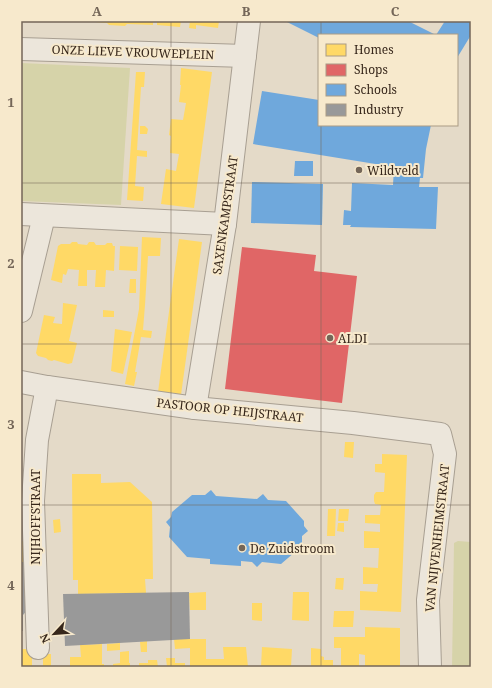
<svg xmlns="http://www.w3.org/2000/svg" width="492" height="688" font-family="'Noto Serif',serif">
  <rect width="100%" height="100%" fill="#e4dac8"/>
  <g fill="#d6d3a9">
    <path d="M 21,63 L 130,68 L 121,205 L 21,201 Z"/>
    <path d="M 458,541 L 471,542 L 471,667 L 452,667 L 454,543 Z"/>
  </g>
  <g fill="#ffd966">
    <path d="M 95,21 L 153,21 L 153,25 L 127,24 L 125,26 L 109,25 L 107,23 L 95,22 Z"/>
    <path d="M 157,21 L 181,21 L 180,27 L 157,25 Z"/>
    <path d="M 190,21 L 219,21 L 218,28 L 196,25 L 196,29 L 189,28 Z"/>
    <path d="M 181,68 L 212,72 L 194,208 L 161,204 L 166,169 L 176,171 L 179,154 L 170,153 L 171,136 L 169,135 L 171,119 L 183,120 L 186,103 L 179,102 L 181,85 L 180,85 Z"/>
    <path d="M 136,72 L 145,72 L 144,87 L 141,87 L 137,150 L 147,151 L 147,157 L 137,156 L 135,186 L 144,187 L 143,201 L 127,200 Z"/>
    <path d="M 140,126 L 145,126 L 148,129 L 147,134 L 140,134 Z"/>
    <path d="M 142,237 L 161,238 L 160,256 L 148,256 L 145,305 L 143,330 L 152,331 L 151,338 L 141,337 L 135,372 L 137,372 L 134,386 L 125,384 L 139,309 Z"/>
    <path d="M 179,239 L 202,242 L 181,395 L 158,392 Z"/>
    <path d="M 72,242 L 77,242 L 78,244 L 87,245 L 89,242 L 94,242 L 96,245 L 105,245 L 107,243 L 112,243 L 113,246 L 115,246 L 114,271 L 106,270 L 105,287 L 95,287 L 96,270 L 87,270 L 87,286 L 78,286 L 79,270 L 68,269 L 66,275 L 63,274 L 62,283 L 51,280 L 58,246 L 61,244 L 70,244 Z"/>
    <path d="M 120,246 L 138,247 L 137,271 L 119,270 Z"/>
    <path d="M 130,279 L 136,279 L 136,293 L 129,293 Z"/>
    <path d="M 63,303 L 77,305 L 69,341 L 77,343 L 72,363 L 68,364 L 54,360 L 52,361 L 48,360 L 46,358 L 38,356 L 36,353 L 44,315 L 55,317 L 53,323 L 62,324 Z"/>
    <path d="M 103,310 L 114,311 L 114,317 L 103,317 Z"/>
    <path d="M 115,329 L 132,332 L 123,374 L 111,371 Z"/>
    <path d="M 345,442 L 354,442 L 353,458 L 344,457 Z"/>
    <path d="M 382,454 L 407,455 L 401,612 L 360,610 L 360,591 L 377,592 L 378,584 L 363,584 L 363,567 L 378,568 L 379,548 L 364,548 L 364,531 L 380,532 L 380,524 L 365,523 L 365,515 L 380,515 L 381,505 L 375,504 L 374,501 L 374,495 L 376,492 L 384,492 L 385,473 L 375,472 L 375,464 L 382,464 Z"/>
    <path d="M 72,474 L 101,474 L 101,483 L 130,482 L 152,502 L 153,579 L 145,579 L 146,593 L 78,594 L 78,580 L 73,580 Z"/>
    <path d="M 328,509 L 336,509 L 335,536 L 327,536 Z"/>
    <path d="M 339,509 L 349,509 L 348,521 L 338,521 Z"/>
    <path d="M 60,519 L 61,532 L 54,533 L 53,520 Z"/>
    <path d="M 338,523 L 344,523 L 344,532 L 337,531 Z"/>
    <path d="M 21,541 L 27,541 L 28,562 L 21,562 Z"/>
    <path d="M 336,578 L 344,578 L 343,590 L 335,589 Z"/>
    <path d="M 206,592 L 206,610 L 190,610 L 189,593 Z"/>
    <path d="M 293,592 L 309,592 L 309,621 L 292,620 Z"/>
    <path d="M 252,603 L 262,603 L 262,621 L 252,620 Z"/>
    <path d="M 334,611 L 354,611 L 353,627 L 333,627 Z"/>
    <path d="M 365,627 L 400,628 L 400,667 L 365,667 L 365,655 L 359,654 L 359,667 L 341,667 L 341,648 L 334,648 L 334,637 L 365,637 Z"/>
    <path d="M 174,639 L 206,639 L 206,659 L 224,659 L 223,647 L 246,647 L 248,667 L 190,667 L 190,648 L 175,649 Z"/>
    <path d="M 147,641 L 147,652 L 141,652 L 140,642 Z"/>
    <path d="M 120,643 L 120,650 L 107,651 L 107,644 Z"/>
    <path d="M 102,644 L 102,664 L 104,664 L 104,667 L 70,667 L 70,657 L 81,657 L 80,645 Z"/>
    <path d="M 262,647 L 292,649 L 291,667 L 261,667 Z"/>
    <path d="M 311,648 L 321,649 L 321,656 L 324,657 L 324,660 L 333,660 L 333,667 L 311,667 Z"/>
    <rect x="21" y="649" width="11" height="18"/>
    <path d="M 129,651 L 129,663 L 130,663 L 130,667 L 113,667 L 113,664 L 120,663 L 120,652 Z"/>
    <rect x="43" y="654" width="8" height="13"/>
    <path d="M 166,658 L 175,658 L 175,663 L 185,663 L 185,667 L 167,667 Z"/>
    <path d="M 148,660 L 157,660 L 158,667 L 139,667 L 139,663 L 148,663 Z"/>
  </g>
  <path fill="#e06666" d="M 242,247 L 316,255 L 314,271 L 357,276 L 342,403 L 225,389 Z"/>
  <g fill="#6fa8dc">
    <path d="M 285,21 L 408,21 L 436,35 L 445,21 L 471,21 L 471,30 L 470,31 L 471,35 L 457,58 L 457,35 L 319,35 L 319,38 Z"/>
    <path d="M 262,91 L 319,100 L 319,125 L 431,125 L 426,149 L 423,178 L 420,178 L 419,187 L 438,187 L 436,229 L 350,227 L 351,225 L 343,225 L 344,210 L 351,211 L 352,183 L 393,185 L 394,167 L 253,144 Z"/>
    <path d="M 295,161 L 313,161 L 313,176 L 294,176 Z"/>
    <path d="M 252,182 L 323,184 L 322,225 L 251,223 Z"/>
    <path d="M 211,490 L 216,496 L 257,499 L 263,494 L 268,500 L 286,501 L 304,521 L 304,526 L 308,531 L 302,536 L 302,546 L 281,564 L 262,562 L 257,567 L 252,562 L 241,561 L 241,566 L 210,564 L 210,559 L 187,557 L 169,537 L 170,527 L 166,522 L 171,517 L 172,512 L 192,495 L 205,495 Z"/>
  </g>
  <g fill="#999">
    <path d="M 21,562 L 28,562 L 30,607 L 23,615 L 23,631 L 21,631 Z"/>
    <path d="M 189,592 L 190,639 L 65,646 L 63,594 Z"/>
  </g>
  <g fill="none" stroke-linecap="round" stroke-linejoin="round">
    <g stroke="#a89f92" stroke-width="24">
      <g id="minor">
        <path d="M 21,49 L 245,56"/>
        <path d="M 21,214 L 225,224"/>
        <path d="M 21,311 L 44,216"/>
        <path d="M 21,382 L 47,387 L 195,408 L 353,423 L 440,434 L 445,454 L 428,600 L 430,667"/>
        <path d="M 195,408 L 225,224 L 249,21"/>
        <path d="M 38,648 L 33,501 L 37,440 L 47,387"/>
      </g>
    </g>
    <use href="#minor" stroke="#ece6db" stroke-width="22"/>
  </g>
  <path fill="none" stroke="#746658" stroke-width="1" stroke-opacity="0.55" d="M 171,21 L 171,667M 321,21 L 321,35M 321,125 L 321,667M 21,183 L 471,183M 21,344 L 471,344M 21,505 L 471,505"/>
  <g fill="#746658" stroke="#f7e9cc" stroke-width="1.5">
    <circle cx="359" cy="170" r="4"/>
    <circle cx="330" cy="338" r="4"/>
    <circle cx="242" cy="548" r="4"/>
  </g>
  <g text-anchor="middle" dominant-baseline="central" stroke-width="4" stroke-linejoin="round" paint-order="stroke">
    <g font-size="12" fill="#37271b" stroke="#f7e9cc">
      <text transform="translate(133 52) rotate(2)">ONZE LIEVE VROUWEPLEIN</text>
      <text transform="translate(225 215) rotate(-82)">SAXENKAMPSTRAAT</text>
      <text transform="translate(230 410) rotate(6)">PASTOOR OP HEIJSTRAAT</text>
      <text transform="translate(35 517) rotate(-90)">NIJHOFFSTRAAT</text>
      <text transform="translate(437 538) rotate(-84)">VAN NIJVENHEIMSTRAAT</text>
    </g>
    <g font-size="12" fill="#37271b" stroke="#f7e9cc" text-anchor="start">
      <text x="367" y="170">Wildveld</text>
      <text x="338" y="338">ALDI</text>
      <text x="250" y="548">De Zuidstroom</text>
    </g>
  </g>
  <rect width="492" height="688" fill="none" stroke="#f7e9cc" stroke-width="44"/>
  <rect x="318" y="34" width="140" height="92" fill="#f7e9cc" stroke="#aa9b85"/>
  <rect x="326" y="44" width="20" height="12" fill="#ffd966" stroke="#aa9b85"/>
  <text x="354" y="54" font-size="12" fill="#37271b">Homes</text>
  <rect x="326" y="64" width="20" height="12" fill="#e06666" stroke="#aa9b85"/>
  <text x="354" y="74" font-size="12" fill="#37271b">Shops</text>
  <rect x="326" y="84" width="20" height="12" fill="#6fa8dc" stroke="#aa9b85"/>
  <text x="354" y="94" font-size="12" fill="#37271b">Schools</text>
  <rect x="326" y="104" width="20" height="12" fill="#999999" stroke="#aa9b85"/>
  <text x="354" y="114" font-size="12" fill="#37271b">Industry</text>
  <g transform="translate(54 634) rotate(244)" stroke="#f7e9cc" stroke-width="3" paint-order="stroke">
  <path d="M0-3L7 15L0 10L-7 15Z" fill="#37271b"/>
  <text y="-6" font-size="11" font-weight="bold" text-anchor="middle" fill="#37271b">N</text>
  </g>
  <rect x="22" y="22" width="448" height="644" fill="none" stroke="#746658" stroke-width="1.5"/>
  <g font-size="13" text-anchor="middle" font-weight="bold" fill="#746658">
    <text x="97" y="16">A</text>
    <text x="246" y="16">B</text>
    <text x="395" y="16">C</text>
    <text x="11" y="107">1</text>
    <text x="11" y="268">2</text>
    <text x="11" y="429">3</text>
    <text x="11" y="590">4</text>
  </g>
</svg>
